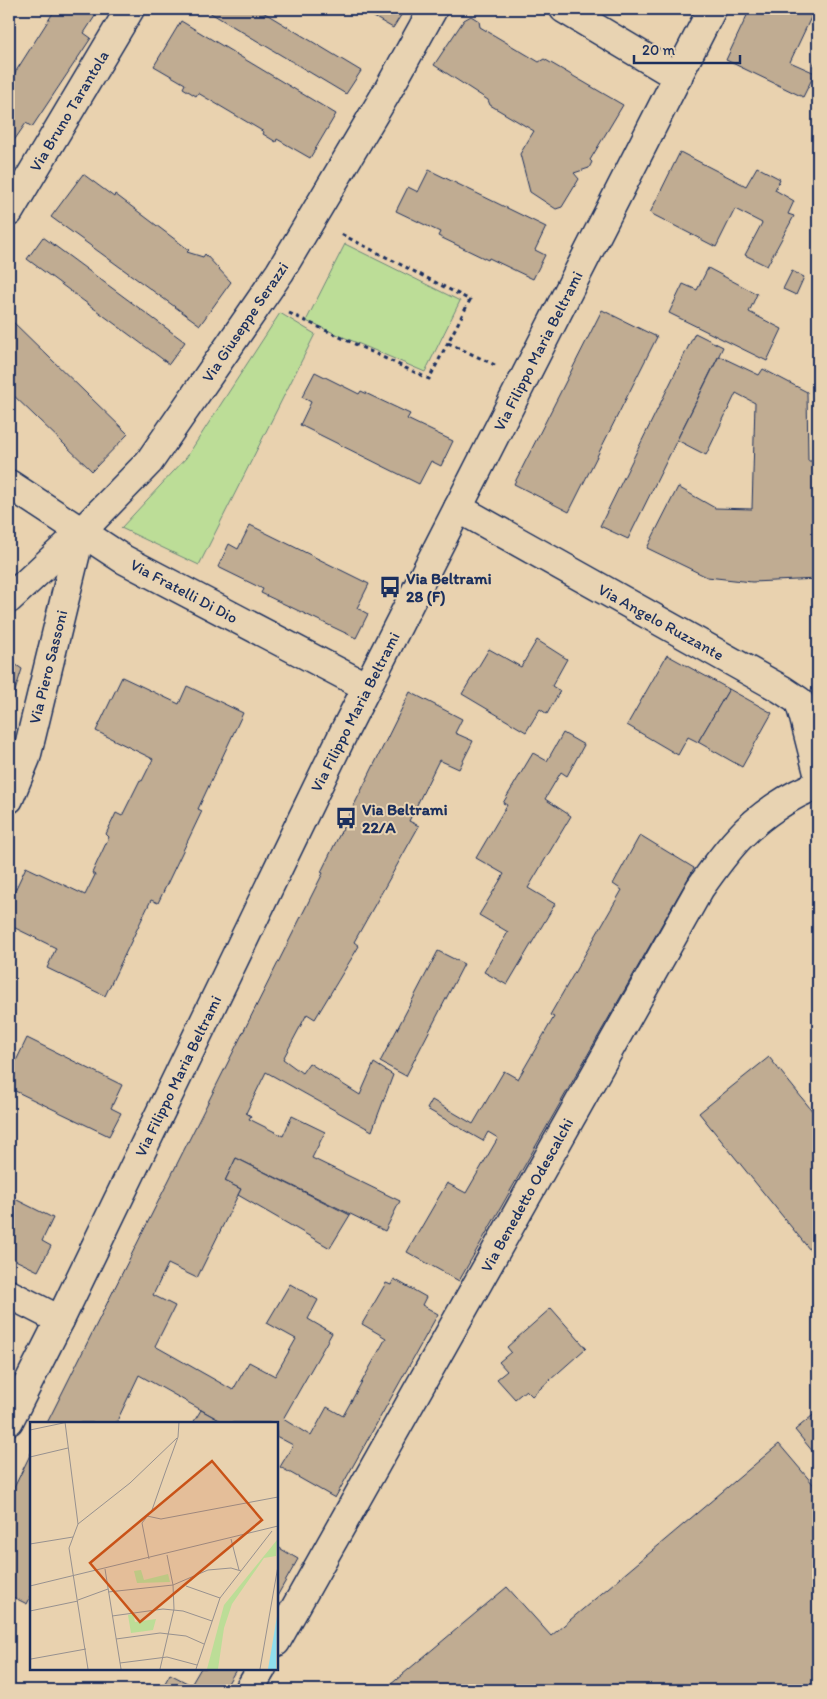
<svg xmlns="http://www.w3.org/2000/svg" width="827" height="1699" font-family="Itim,sans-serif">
  <rect width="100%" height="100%" fill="#e9d2af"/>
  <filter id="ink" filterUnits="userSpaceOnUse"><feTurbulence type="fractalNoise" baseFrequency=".02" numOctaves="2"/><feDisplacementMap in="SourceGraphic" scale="10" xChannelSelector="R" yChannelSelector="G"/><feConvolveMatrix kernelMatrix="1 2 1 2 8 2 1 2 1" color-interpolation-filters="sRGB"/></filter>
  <g filter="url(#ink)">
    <g fill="#bcdd97" stroke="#6c867a">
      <path d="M 345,244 L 460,301 L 425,372 L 306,321 Z"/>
      <path d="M 280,313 L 315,334 L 199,565 L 121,528 L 186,458 Z"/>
    </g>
    <g fill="#c0ac92" stroke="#1b2f5e">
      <path d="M 47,9 L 99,10 L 84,33 L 91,38 L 32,127 L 26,123 L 11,145 L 9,143 L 9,82 L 53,13 Z"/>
      <path d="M 204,9 L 258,9 L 361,71 L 346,94 Z"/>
      <path d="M 360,9 L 405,9 L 393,28 Z"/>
      <path d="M 750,9 L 815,9 L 790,62 L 815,73 L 803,97 L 726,60 Z"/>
      <path d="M 471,16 L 479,21 L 480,27 L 539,62 L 544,59 L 623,105 L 590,160 L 592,162 L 589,168 L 574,173 L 579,179 L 562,207 L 556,209 L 530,192 L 520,154 L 534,131 L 490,105 L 488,100 L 434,65 L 464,20 Z"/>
      <path d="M 181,21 L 336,114 L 310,158 L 277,139 L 276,142 L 263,134 L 264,132 L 198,93 L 196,96 L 183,88 L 185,84 L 154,66 Z"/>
      <path d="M 818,55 L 818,68 L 813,65 Z"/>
      <path d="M 680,152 L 746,186 L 757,167 L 780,179 L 775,190 L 794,201 L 788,214 L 794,216 L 767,266 L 745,255 L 762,223 L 735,209 L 716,247 L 650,213 Z"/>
      <path d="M 429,170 L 546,227 L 535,250 L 545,255 L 533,279 L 489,258 L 488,260 L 438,236 L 440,232 L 396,211 L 408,187 L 418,192 Z"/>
      <path d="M 83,174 L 114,197 L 115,194 L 189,250 L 187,252 L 203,257 L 205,254 L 231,282 L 200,325 L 51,217 Z"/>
      <path d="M 818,233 L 818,262 L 815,261 Z"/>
      <path d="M 43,237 L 185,342 L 169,364 L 27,259 Z"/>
      <path d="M 708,268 L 757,294 L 749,312 L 782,329 L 767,361 L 669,313 L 683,284 L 697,290 Z"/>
      <path d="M 792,271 L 804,277 L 796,295 L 783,289 Z"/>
      <path d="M 602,310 L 657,337 L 569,512 L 514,484 Z"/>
      <path d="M 9,318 L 128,434 L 92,471 L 9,391 Z"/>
      <path d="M 695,333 L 723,347 L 628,539 L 600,526 Z"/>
      <path d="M 719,356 L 759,375 L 763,369 L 807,392 L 808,461 L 818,461 L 818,579 L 752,582 L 707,577 L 647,548 L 678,487 L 715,508 L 752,509 L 755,403 L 736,393 L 706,455 L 677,440 Z"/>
      <path d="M 315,372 L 359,394 L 361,391 L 410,414 L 407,419 L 453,441 L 441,466 L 431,461 L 419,484 L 300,425 L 311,402 L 302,397 Z"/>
      <path d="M 250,525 L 369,584 L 357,608 L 368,614 L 356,638 L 261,593 L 263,589 L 218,567 L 229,544 L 238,549 Z"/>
      <path d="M 537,640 L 567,659 L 552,686 L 560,691 L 547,714 L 540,709 L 526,732 L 462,694 L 489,649 L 521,667 Z"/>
      <path d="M 667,655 L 729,689 L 698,742 L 688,737 L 678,755 L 627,725 Z"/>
      <path d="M 9,660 L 22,669 L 9,710 Z"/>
      <path d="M 122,677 L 179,704 L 187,686 L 243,713 L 198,809 L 202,811 L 158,903 L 151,900 L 105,996 L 47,968 L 56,948 L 9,925 L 9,903 L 26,867 L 85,895 L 95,875 L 92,873 L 109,837 L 106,834 L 116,813 L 122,816 L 140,780 L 142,781 L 153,759 L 96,731 Z"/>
      <path d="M 729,689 L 772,713 L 742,767 L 698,742 Z"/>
      <path d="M 410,692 L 462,719 L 455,733 L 473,741 L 459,769 L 439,760 L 409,821 L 419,826 L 354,942 L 359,946 L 315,1019 L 307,1014 L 283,1059 L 302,1073 L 309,1063 L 360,1095 L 374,1063 L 393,1075 L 372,1131 L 266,1072 L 246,1113 L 251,1116 L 249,1119 L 283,1136 L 292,1116 L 325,1132 L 312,1158 L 400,1201 L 385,1231 L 236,1158 L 225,1181 L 241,1189 L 197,1278 L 168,1264 L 153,1295 L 175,1306 L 155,1346 L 233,1390 L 249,1362 L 275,1376 L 296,1339 L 267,1323 L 290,1284 L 318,1300 L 308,1319 L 332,1333 L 283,1419 L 311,1436 L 327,1407 L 343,1416 L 386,1338 L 362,1324 L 386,1283 L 391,1285 L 394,1279 L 426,1297 L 422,1305 L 438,1314 L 335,1498 L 280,1467 L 293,1445 L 276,1436 L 276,1423 L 220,1423 L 221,1421 L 139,1375 L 116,1423 L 47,1423 L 323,873 L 321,872 Z"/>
      <path d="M 563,733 L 584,745 L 567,776 L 561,772 L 545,799 L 571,816 L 528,888 L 555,904 L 507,985 L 484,972 L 508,932 L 479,915 L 504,874 L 476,858 L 507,805 L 503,803 L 533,753 L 547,761 Z"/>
      <path d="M 640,835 L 694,868 L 459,1281 L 407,1252 L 447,1183 L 466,1193 L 498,1138 L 488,1132 L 483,1141 L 427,1109 L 432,1100 L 473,1124 L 504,1071 L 518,1079 L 554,1017 L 550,1015 L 622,890 L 613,884 Z"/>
      <path d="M 438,951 L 464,964 L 406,1076 L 380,1062 Z"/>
      <path d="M 27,1038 L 122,1085 L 111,1108 L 121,1113 L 109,1136 L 9,1088 L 9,1057 L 16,1061 Z"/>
      <path d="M 769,1057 L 818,1118 L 818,1260 L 699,1113 Z"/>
      <path d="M 236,1158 L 350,1215 L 330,1248 L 238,1195 L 241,1189 L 225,1181 Z"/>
      <path d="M 9,1196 L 53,1218 L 42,1241 L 51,1246 L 38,1271 L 9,1257 Z"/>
      <path d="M 551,1308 L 586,1348 L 532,1396 L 526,1390 L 515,1399 L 497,1379 L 507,1371 L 499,1362 L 511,1352 L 507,1347 Z"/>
      <path d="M 201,1410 L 221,1421 L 220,1423 L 193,1423 Z"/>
      <path d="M 818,1411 L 818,1458 L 795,1430 Z"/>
      <path d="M 779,1444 L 818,1490 L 818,1690 L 384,1690 L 507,1587 L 551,1636 Z"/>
      <path d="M 31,1453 L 31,1596 L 27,1604 L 9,1595 L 9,1498 Z"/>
      <path d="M 276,1546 L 298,1559 L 276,1598 Z"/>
      <path d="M 201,1668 L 237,1668 L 224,1690 L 161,1690 L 170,1674 L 191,1685 Z"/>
    </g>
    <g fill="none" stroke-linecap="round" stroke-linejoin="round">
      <g stroke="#1b2f5e" stroke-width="31">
        <g id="minor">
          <path d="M 564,9 L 678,77"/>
          <path d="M 9,212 L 130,9"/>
          <path d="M 9,484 L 123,559 L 367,687"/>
          <path d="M 458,508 L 781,689 L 799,701 L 804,718 L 818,773"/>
          <path d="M 9,599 L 81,532 L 149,462 L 280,272 L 387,92 L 433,9"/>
          <path d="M 9,799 L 26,758 L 81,532"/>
          <path d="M 9,1294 L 60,1320"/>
          <path d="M 9,1421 L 60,1320 L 344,732 L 712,9"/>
          <path d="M 276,1642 L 700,888 C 712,871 724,854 738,839 C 758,817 791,794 818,785"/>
          <path d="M 249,1690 L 262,1668"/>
        </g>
      </g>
      <g stroke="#1b2f5e" stroke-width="3" stroke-dasharray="4 4" stroke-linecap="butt">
        <path d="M 289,313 L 429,379 L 470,300 L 339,233"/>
        <path d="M 448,343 L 495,365"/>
      </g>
      <use href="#minor" stroke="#e8d3b2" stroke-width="28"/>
    </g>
  </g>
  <defs>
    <g id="bus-bare" transform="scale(1.725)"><path d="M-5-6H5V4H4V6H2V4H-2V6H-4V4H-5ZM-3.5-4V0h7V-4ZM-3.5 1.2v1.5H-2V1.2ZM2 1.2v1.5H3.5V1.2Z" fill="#1b2f5e" stroke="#e8d3b2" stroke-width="2.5" paint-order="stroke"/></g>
  </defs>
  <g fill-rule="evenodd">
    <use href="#bus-bare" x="390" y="587"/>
    <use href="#bus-bare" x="346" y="818"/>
  </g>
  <g text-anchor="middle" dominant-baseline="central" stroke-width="4" stroke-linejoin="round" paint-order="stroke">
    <g font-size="16" fill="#1b2f5e" stroke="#e8d3b2">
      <text transform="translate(69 111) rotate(-59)">Via Bruno Tarantola</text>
      <text transform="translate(245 322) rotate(-56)">Via Giuseppe Serazzi</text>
      <text transform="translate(538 351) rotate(-63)">Via Filippo Maria Beltrami</text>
      <text transform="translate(184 591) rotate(28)">Via Fratelli Di Dio</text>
      <text transform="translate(661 622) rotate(29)">Via Angelo Ruzzante</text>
      <text transform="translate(48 667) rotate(-76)">Via Piero Sassoni</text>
      <text transform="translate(355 712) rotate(-63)">Via Filippo Maria Beltrami</text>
      <text transform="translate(178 1076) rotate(-64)">Via Filippo Maria Beltrami</text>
      <text transform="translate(527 1195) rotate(-61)">Via Benedetto Odescalchi</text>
    </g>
    <g font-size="16" font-weight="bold" fill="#1b2f5e" stroke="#e8d3b2" text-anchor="start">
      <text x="406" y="578">Via Beltrami<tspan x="406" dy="18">28 (F)</tspan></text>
      <text x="362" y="809">Via Beltrami<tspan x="362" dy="18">22/A</tspan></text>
    </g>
  </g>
  <g transform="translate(30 1422)">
    <rect width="248" height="248" fill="#e9d2af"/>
    <path d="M 247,118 L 246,134 L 234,136 L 202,182 L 194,206 L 188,247 L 177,247 L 194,183 ZM 111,148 L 114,158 L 138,152 L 140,160 L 107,161 L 104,149 ZM 103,192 L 105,200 L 126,197 L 123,208 L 101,211 L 98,193 Z" fill="#bcdd97"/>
    <path d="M 247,194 L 246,247 L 238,247 L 241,230 Z" fill="#8fdeed"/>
    <path fill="none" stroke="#97918f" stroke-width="1" d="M 35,0 L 48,102 L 39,126 L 58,247M 0,8 L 38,0M 0,35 L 38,26M 117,94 L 131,97 L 248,75M 48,102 L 100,61 L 147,16M 201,117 L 209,148M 0,122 L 43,115M 119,137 L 112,101 L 122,88 L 135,51 L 148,15 L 149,0M 75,147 L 91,247M 0,164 L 248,104M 156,164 L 190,176M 78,170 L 143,163 L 178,148 L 201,146 L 211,149M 48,178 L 78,167M 0,189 L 48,179M 82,194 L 133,187 L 153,189 L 182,199M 86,217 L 130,211 L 156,214 L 174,222M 1,237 L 56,227M 90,241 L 137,235 L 167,243M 130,247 L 144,187 L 143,163 L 137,133M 166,247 L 190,176 L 242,109M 230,247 L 248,144"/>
    <path fill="#c95318" fill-opacity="0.15" stroke="#c95318" stroke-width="2.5" d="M 182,39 L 232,98 L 110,200 L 60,141 Z"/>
    <rect width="248" height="248" fill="none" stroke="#1b2f5e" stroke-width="2.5"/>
  </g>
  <rect width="827" height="1699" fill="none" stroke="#e8d3b2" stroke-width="30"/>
  <rect x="15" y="15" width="797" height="1669" fill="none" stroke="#1b2f5e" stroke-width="2" filter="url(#ink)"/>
  <path d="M634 55v8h106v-8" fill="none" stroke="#1b2f5e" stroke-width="2.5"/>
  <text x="642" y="55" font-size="15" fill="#1b2f5e" stroke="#e8d3b2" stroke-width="4" paint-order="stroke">20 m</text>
</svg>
